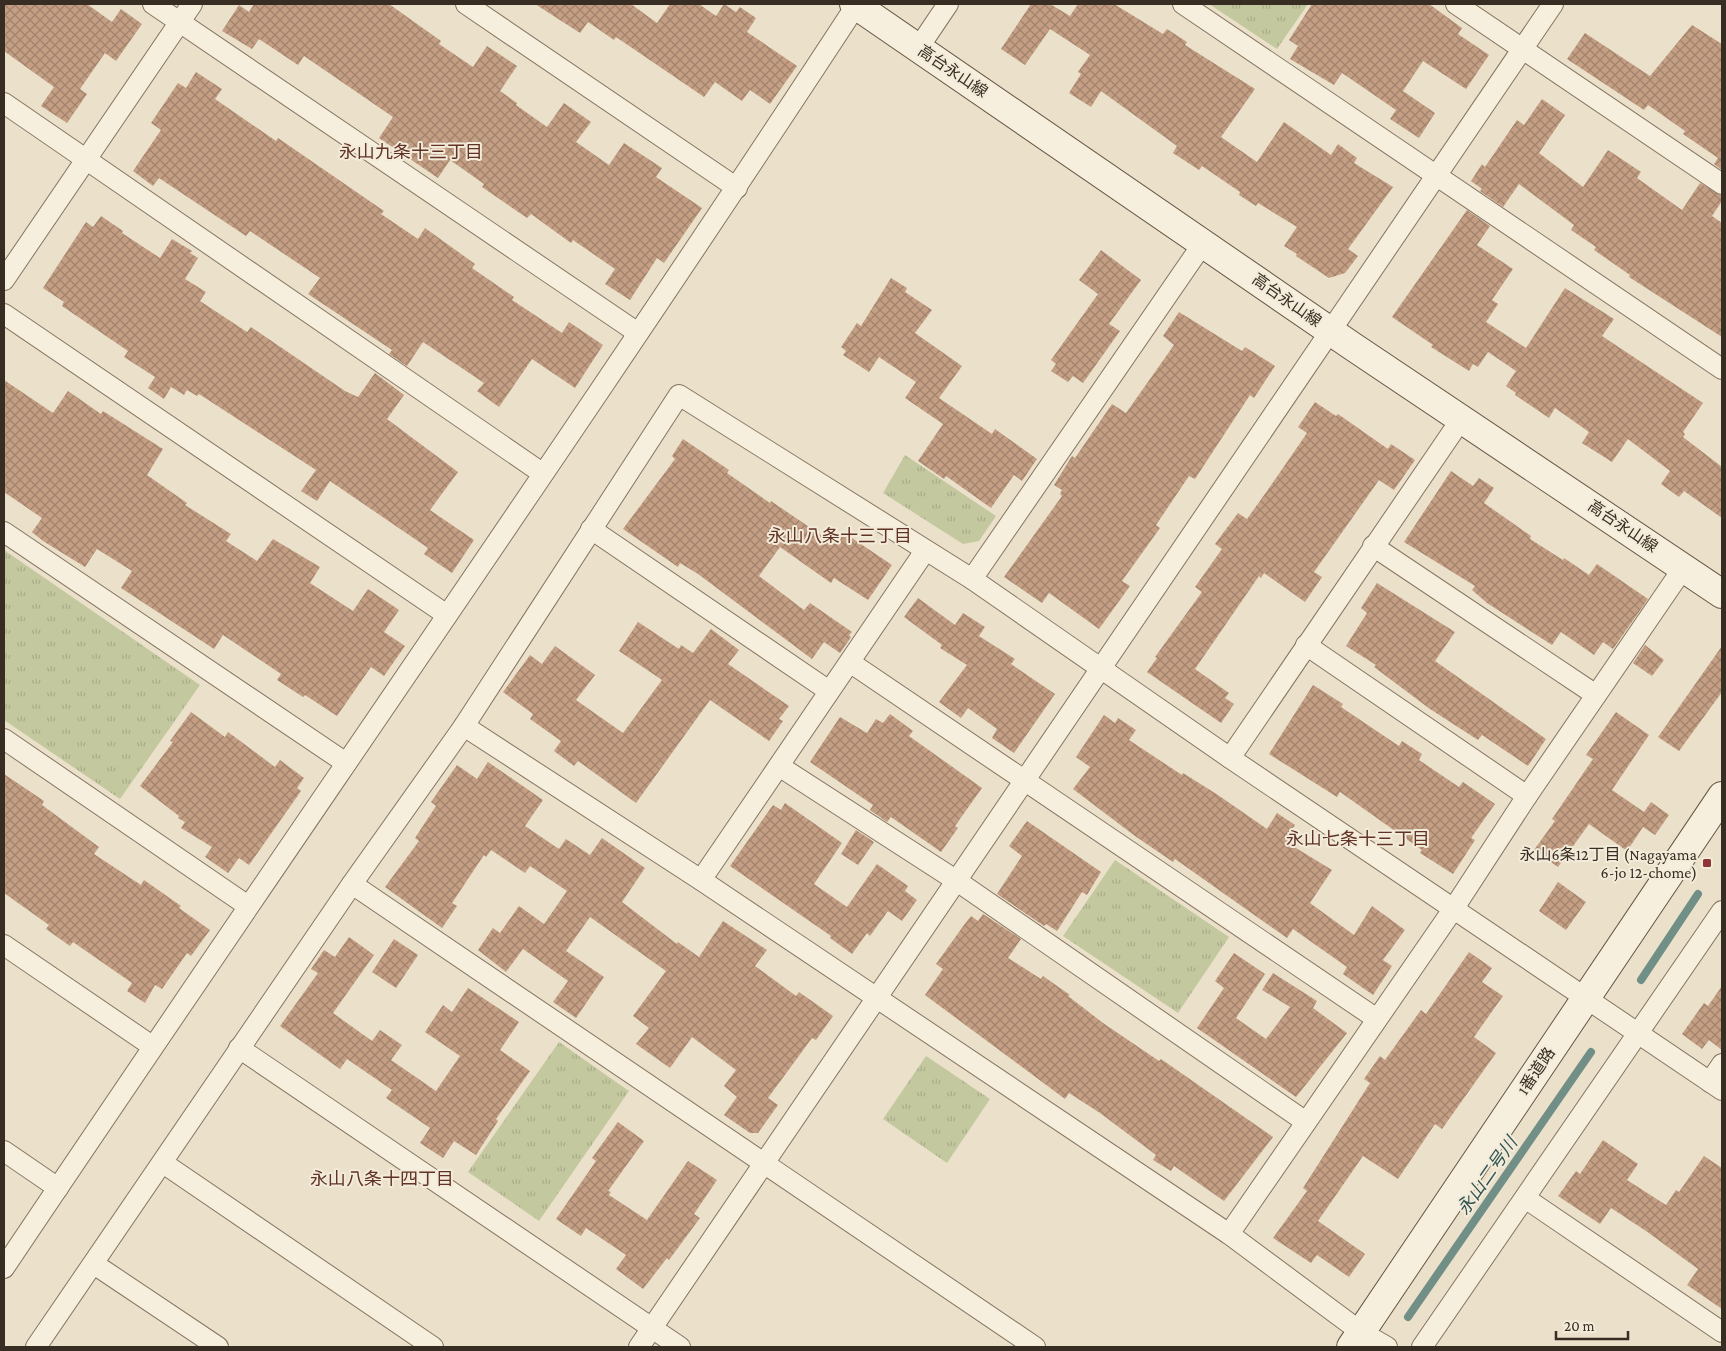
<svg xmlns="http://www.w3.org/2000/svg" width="1726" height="1351" font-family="'Crimson Pro','Noto Sans JP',serif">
  <defs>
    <pattern id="park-tufts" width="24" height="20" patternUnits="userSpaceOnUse" patternTransform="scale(1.25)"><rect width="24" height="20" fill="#c4c89f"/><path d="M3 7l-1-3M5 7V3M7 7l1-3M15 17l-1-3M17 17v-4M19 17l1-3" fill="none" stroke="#a9ac89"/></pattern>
    <pattern id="building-cross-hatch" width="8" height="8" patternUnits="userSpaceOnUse" patternTransform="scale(1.25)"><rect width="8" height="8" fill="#c59f84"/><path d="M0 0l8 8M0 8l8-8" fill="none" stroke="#a1826c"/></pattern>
  </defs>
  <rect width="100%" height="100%" fill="#ebe1ca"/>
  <g fill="url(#park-tufts)">
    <path d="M 1209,4 L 1308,4 L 1277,49 Z"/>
    <path d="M 905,455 L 996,516 L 979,541 L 963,544 L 883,493 Z"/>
    <path d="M 4,550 L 200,685 L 120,799 L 4,720 Z"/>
    <path d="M 1115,860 L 1229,937 L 1178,1013 L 1063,936 Z"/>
    <path d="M 559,1042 L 629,1091 L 539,1221 L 468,1172 Z"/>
    <path d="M 926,1056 L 990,1099 L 947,1163 L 883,1119 Z"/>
  </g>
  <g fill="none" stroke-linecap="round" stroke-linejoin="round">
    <g stroke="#718e87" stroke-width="8">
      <path d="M 1641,980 L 1698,894"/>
      <path d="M 1408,1317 L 1591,1052"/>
    </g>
  </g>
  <g fill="url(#building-cross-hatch)">
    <path d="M 4,4 L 87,4 L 112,22 L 121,9 L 142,24 L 116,61 L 105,53 L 80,89 L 87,94 L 67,123 L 41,106 L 54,87 L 4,51 Z"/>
    <path d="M 254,4 L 389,4 L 441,41 L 439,44 L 473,67 L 487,46 L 517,66 L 500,91 L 517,103 L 516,105 L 547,127 L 564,103 L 591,122 L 576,142 L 609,165 L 624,143 L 662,168 L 656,177 L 702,208 L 664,263 L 657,258 L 630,300 L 605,284 L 615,269 L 573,240 L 571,243 L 531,214 L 527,218 L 482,187 L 484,184 L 450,160 L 438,178 L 379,138 L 393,117 L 304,56 L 298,65 L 259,39 L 252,49 L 222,31 L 239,5 L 249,12 Z"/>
    <path d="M 535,4 L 631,4 L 657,23 L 670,4 L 699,4 L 716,16 L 724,4 L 736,12 L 740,7 L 756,18 L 747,32 L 797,66 L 770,104 L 750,90 L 742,101 L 715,82 L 704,97 L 616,37 L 614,40 L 588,22 L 580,33 Z"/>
    <path d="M 1031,4 L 1050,4 L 1070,16 L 1078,4 L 1114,4 L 1163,34 L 1167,29 L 1187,42 L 1185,45 L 1255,89 L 1221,137 L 1257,162 L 1284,122 L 1331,155 L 1338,144 L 1357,158 L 1354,163 L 1393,187 L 1348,249 L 1358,256 L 1345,273 L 1329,278 L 1296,256 L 1297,254 L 1284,246 L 1297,227 L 1258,203 L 1256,206 L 1239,195 L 1240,192 L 1202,166 L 1199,170 L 1173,153 L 1177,146 L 1101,91 L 1091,107 L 1069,93 L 1081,74 L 1078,72 L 1090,55 L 1050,29 L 1025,65 L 1001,49 Z"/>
    <path d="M 1312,4 L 1429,4 L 1462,28 L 1458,34 L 1489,55 L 1466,89 L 1423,61 L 1403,91 L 1435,113 L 1419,138 L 1390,119 L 1396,110 L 1342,73 L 1334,85 L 1290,59 L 1298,46 L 1289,40 Z"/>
    <path d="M 1692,25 L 1722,44 L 1722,170 L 1714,164 L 1718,158 L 1683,134 L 1685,131 L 1648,105 L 1644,110 L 1567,59 L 1585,33 L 1650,76 Z"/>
    <path d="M 196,72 L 222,89 L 215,99 L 276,141 L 278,138 L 384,211 L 381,214 L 418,239 L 425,228 L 475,264 L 472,268 L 514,297 L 512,300 L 562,333 L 569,322 L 603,345 L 575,388 L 532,359 L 499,407 L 477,391 L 484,383 L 423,342 L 407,366 L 389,354 L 392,350 L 308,294 L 320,278 L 250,231 L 246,236 L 159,178 L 153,186 L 133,171 L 161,130 L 151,123 L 178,83 L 186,88 Z"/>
    <path d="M 1542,99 L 1565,115 L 1539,153 L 1583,187 L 1608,150 L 1641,172 L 1637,178 L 1682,210 L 1700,183 L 1722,196 L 1722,201 L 1712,216 L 1722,223 L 1722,337 L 1629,277 L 1630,275 L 1594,250 L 1596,247 L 1571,230 L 1574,225 L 1519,184 L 1503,207 L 1480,191 L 1482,189 L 1471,181 L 1482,164 L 1485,167 L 1517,120 L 1524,125 Z"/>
    <path d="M 1467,210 L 1490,226 L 1477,245 L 1513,269 L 1492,300 L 1498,304 L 1486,322 L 1526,348 L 1565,288 L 1614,319 L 1602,336 L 1703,403 L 1683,432 L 1685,434 L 1683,437 L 1722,467 L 1722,518 L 1684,491 L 1679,497 L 1661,484 L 1670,471 L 1628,439 L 1612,462 L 1582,443 L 1589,432 L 1555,408 L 1549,418 L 1515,395 L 1516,393 L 1506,386 L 1516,371 L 1488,352 L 1478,367 L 1473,364 L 1469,371 L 1431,347 L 1433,345 L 1392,317 Z"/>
    <path d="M 101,216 L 123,231 L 122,233 L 160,258 L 172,239 L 192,251 L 190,253 L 198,258 L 185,279 L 206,292 L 200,301 L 247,332 L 251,327 L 345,391 L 358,397 L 375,373 L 404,395 L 387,419 L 458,472 L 430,510 L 474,540 L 452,573 L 424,554 L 428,548 L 330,481 L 317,501 L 301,491 L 316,470 L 199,394 L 197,396 L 187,390 L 184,395 L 171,387 L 164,399 L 148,388 L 155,377 L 124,357 L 128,351 L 62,306 L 64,302 L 43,288 L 86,222 L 93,227 Z"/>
    <path d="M 1101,250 L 1141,280 L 1109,324 L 1120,331 L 1083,383 L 1073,376 L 1068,382 L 1051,371 L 1056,364 L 1051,360 L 1098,294 L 1079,280 Z"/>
    <path d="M 891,278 L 907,288 L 905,292 L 932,310 L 915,333 L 962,366 L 939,398 L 992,434 L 995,429 L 1037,459 L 1022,481 L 1014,475 L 991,508 L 946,476 L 944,479 L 918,461 L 943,424 L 905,398 L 916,382 L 879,357 L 869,372 L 843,355 L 846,351 L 841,347 L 857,323 L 861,326 Z"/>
    <path d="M 1179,312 L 1242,351 L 1245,347 L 1275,366 L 1254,398 L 1250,395 L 1195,479 L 1189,476 L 1156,525 L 1160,528 L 1122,581 L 1130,586 L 1099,629 L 1049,593 L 1042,603 L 1004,577 L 1062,496 L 1060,494 L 1062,490 L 1054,485 L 1072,456 L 1075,458 L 1112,404 L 1126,413 L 1174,345 L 1163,336 Z"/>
    <path d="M 4,380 L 53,413 L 68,391 L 101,414 L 103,411 L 163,449 L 147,475 L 187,503 L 185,505 L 231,534 L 226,541 L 257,561 L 273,539 L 320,567 L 310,583 L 353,611 L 368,589 L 399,610 L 384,632 L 405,646 L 384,676 L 371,667 L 337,716 L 305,695 L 303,697 L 277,680 L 281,674 L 223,635 L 214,649 L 121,588 L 132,571 L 97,549 L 85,567 L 43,541 L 32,532 L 42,518 L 4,492 Z"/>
    <path d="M 1315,402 L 1336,416 L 1338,414 L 1388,449 L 1391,444 L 1415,460 L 1394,490 L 1379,480 L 1314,572 L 1322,577 L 1305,602 L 1264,573 L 1261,578 L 1259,576 L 1195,669 L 1229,693 L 1225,698 L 1234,704 L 1221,723 L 1147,672 L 1157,658 L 1155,657 L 1202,592 L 1195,587 L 1222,549 L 1215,544 L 1238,513 L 1247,519 L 1267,491 L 1307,433 L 1298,427 Z"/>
    <path d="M 683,439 L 729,470 L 727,473 L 770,503 L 771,501 L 834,544 L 843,532 L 892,565 L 868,600 L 834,578 L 831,583 L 780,547 L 759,576 L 804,610 L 810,603 L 852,632 L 849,635 L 851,637 L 840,653 L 824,642 L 812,659 L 698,574 L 680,563 L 678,567 L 623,529 L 675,459 L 672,456 Z"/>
    <path d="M 1451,471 L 1473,486 L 1479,478 L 1494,488 L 1484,503 L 1531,536 L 1530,539 L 1563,560 L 1564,558 L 1589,575 L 1597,564 L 1648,599 L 1613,649 L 1603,642 L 1594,655 L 1561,632 L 1552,645 L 1487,603 L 1472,590 L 1475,586 L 1404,542 Z"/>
    <path d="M 1377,583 L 1455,632 L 1435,661 L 1546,739 L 1528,766 L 1482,735 L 1478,740 L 1430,709 L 1374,667 L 1376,665 L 1346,646 L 1367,613 L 1361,608 Z"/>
    <path d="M 918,598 L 955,625 L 963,613 L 985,627 L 979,636 L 1015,659 L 1011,664 L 1055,694 L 1014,753 L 992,738 L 997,729 L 968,708 L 961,718 L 939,702 L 967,665 L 940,648 L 942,645 L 904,617 Z"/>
    <path d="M 638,622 L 679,649 L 681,645 L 693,653 L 711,629 L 739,650 L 728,664 L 789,706 L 779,719 L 783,721 L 769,741 L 710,700 L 636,803 L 578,761 L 574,766 L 554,751 L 561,741 L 530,719 L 533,714 L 503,692 L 530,655 L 542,664 L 555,646 L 595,675 L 576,700 L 623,733 L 662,680 L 619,651 Z"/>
    <path d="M 1645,645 L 1664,660 L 1652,676 L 1633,663 Z"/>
    <path d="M 1722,646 L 1722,692 L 1679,751 L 1658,737 Z"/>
    <path d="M 1313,685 L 1343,704 L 1341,707 L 1399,746 L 1402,741 L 1422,754 L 1419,760 L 1459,787 L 1463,782 L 1495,804 L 1471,838 L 1475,840 L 1453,874 L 1420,853 L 1422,850 L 1340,792 L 1337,797 L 1269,754 Z"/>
    <path d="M 191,712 L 225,737 L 228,732 L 275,767 L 280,760 L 304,778 L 297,788 L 301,791 L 249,865 L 239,858 L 228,873 L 205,857 L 212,847 L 181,828 L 185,822 L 178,818 L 179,816 L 140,786 L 173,742 L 170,741 Z"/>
    <path d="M 1616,712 L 1649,735 L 1612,790 L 1644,812 L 1651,802 L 1669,815 L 1655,835 L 1643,827 L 1627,851 L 1589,824 L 1558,867 L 1534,850 L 1555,821 L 1552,819 L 1593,759 L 1586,755 Z"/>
    <path d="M 890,714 L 913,731 L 909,736 L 982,788 L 955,826 L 958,828 L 941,852 L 891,817 L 887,822 L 870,810 L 873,805 L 810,762 L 840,717 L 867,733 L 876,719 L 883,723 Z"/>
    <path d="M 1104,715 L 1115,723 L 1118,718 L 1136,730 L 1129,740 L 1182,775 L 1183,773 L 1218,795 L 1267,829 L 1277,813 L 1295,825 L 1290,832 L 1301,840 L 1296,848 L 1332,870 L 1310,903 L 1354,935 L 1372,906 L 1405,930 L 1383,960 L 1392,966 L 1373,995 L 1343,974 L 1347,967 L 1293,929 L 1287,938 L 1175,859 L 1173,862 L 1135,836 L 1073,789 L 1090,767 L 1076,757 Z"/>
    <path d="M 488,762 L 543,800 L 525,826 L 559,849 L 566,839 L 590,855 L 602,838 L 645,868 L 622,902 L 677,944 L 678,942 L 699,957 L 723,921 L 767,950 L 755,966 L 796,996 L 799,992 L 833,1016 L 816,1040 L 812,1038 L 768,1098 L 778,1105 L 758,1133 L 750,1133 L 724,1115 L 737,1097 L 724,1086 L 736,1070 L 692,1037 L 670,1068 L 636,1044 L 649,1028 L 633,1016 L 666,971 L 590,917 L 566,951 L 604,977 L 576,1018 L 553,1002 L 568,981 L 523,949 L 506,972 L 478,950 L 493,928 L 500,933 L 519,906 L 544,924 L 567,891 L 530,866 L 525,873 L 491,850 L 486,857 L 484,855 L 452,903 L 457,906 L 442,928 L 385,887 L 419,841 L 415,838 L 436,806 L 431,802 L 457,765 L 477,779 Z"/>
    <path d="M 4,774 L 44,801 L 42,805 L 99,847 L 94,854 L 141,885 L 144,880 L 181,906 L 179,908 L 210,930 L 191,956 L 187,953 L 162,989 L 155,985 L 145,1003 L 127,991 L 132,983 L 73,942 L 70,946 L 46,929 L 49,925 L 4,893 Z"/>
    <path d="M 785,803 L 842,843 L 814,884 L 847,907 L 877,864 L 908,886 L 905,891 L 917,900 L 902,921 L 888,911 L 870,936 L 867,933 L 852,954 L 830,938 L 831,936 L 730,866 L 773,805 L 781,810 Z"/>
    <path d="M 1027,821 L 1101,872 L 1087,895 L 1082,892 L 1057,931 L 1046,924 L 1044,926 L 997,894 L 1022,856 L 1009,846 Z"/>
    <path d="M 856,830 L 874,842 L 858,865 L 841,854 Z"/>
    <path d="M 1558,882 L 1586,902 L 1566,930 L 1539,911 Z"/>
    <path d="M 983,914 L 1021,939 L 1008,958 L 1041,979 L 1043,976 L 1070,995 L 1068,996 L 1103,1023 L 1159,1061 L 1161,1059 L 1273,1137 L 1224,1201 L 1174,1166 L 1171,1171 L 1153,1160 L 1156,1155 L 1100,1113 L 1069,1093 L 1065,1099 L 925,995 L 943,969 L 936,964 L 964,925 L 971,916 L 978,921 Z"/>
    <path d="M 349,937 L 374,955 L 333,1013 L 372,1041 L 380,1030 L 402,1045 L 391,1060 L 436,1091 L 460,1056 L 425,1032 L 443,1005 L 452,1012 L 468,988 L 519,1022 L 500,1050 L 530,1071 L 496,1119 L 498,1121 L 476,1155 L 454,1141 L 443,1158 L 420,1143 L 430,1128 L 386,1098 L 392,1090 L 347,1059 L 340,1069 L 280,1026 L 318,973 L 311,969 L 324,950 L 335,957 Z"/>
    <path d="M 394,939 L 418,955 L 396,988 L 372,972 Z"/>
    <path d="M 1469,952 L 1492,968 L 1482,982 L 1503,996 L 1474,1037 L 1496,1053 L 1442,1129 L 1435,1124 L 1398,1179 L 1363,1156 L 1318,1221 L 1365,1254 L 1349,1277 L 1317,1255 L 1311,1263 L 1273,1238 L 1307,1191 L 1303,1188 L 1370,1083 L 1364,1079 L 1380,1056 L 1385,1060 L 1421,1010 L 1426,1014 Z"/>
    <path d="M 1234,953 L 1265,974 L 1236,1018 L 1266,1039 L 1290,1007 L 1262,990 L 1273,973 L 1317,1001 L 1313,1008 L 1347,1033 L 1296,1097 L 1197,1028 L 1224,988 L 1215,981 Z"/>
    <path d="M 1722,986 L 1722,1050 L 1709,1040 L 1702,1049 L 1682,1034 L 1704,1003 L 1708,1006 Z"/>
    <path d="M 618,1122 L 644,1141 L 608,1191 L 611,1192 L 609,1195 L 647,1220 L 688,1161 L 717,1180 L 694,1214 L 700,1218 L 669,1260 L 667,1258 L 643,1289 L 616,1269 L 626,1255 L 586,1228 L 581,1236 L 556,1219 L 596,1161 L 592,1158 Z"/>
    <path d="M 1603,1140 L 1638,1164 L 1627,1180 L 1666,1205 L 1676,1190 L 1679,1192 L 1704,1156 L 1722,1168 L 1722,1309 L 1687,1285 L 1698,1269 L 1646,1231 L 1611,1208 L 1600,1224 L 1558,1196 L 1576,1171 L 1580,1174 Z"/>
  </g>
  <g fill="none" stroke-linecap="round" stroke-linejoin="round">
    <g stroke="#867460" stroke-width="22">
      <g id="street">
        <path d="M 153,4 L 638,333"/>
        <path d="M 466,4 L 737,188"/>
        <path d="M 1183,4 L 1722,369"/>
        <path d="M 1456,4 L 1722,184"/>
        <path d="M 919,47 L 948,4"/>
        <path d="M 4,103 L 542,473"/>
        <path d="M 4,280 L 192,4"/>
        <path d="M 4,314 L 447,615"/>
        <path d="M 591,529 L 829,691"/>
        <path d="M 4,532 L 346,763"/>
        <path d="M 1373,546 L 1596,695"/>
        <path d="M 972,579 L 1204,242"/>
        <path d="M 1306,645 L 1527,796"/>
        <path d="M 851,663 L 1377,1019"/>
        <path d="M 464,726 L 701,880 L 1229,1234 L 1361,1332 L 1387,1347"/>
        <path d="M 4,739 L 248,906"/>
        <path d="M 1230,758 L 1462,418"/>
        <path d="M 779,766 L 957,881 L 1306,1122"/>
        <path d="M 701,880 L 925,551"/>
        <path d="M 352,884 L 1035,1347"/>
        <path d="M 4,945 L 152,1046"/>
        <path d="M 239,1048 L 680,1347"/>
        <path d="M 1710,1082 L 1722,1064"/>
        <path d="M 4,1151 L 58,1188"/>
        <path d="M 163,1163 L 433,1347"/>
        <path d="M 1525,1198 L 1722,1332"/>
        <path d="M 1229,1234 L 1454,908 L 1527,796 L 1684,567"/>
        <path d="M 94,1264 L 218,1347"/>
        <path d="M 4,1268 C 287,846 579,429 857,4"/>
        <path d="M 36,1347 L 352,884 L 464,726 L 679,395 L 972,579 L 1230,758 L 1722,1090"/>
        <path d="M 639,1347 L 1553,4"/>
        <path d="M 1422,1347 L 1722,911"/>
      </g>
    </g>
    <g stroke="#685543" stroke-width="30">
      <g id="secondary">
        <path d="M 854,4 L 1352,346 L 1722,594"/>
        <path d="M 1351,1347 L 1722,796"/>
      </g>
    </g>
    <use href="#street" stroke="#f6efdd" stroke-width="20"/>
    <use href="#secondary" stroke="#f6efdd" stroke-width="28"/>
  </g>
  <rect fill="#8f3637" stroke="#f3ebd9" stroke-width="2" x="1702" y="858" width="10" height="10" rx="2.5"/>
  <g text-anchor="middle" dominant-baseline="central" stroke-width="4" stroke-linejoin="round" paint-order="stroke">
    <g font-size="16" fill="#382d22" stroke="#f3ebd9">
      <text transform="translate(953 71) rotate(34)">高台永山線</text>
      <text transform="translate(1287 300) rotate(35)">高台永山線</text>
      <text transform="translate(1623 526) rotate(34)">高台永山線</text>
      <text transform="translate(1536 1071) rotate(-56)">1番道路</text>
    </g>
    <g font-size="16" fill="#382d22" stroke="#f3ebd9" text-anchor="end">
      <text x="1697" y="854">永山6条12丁目 (Nagayama<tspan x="1697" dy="18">6-jo 12-chome)</tspan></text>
    </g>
    <g font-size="18" fill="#613225" stroke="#f3ebd9">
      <text x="411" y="152">永山九条十三丁目</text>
      <text x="840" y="536">永山八条十三丁目</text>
      <text x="1358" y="839">永山七条十三丁目</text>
      <text x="382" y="1179">永山八条十四丁目</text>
    </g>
    <g font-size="18" font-style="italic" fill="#335654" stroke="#f3ebd9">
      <text transform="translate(1487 1176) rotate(-55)">永山二号川</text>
    </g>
  </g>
  <rect width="1726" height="1351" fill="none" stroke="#382d22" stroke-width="10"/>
  <path d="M1556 1331v8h72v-8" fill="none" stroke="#382d22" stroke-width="2.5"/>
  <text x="1564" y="1331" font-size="15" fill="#382d22" stroke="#f3ebd9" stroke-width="4" paint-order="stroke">20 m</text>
</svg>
